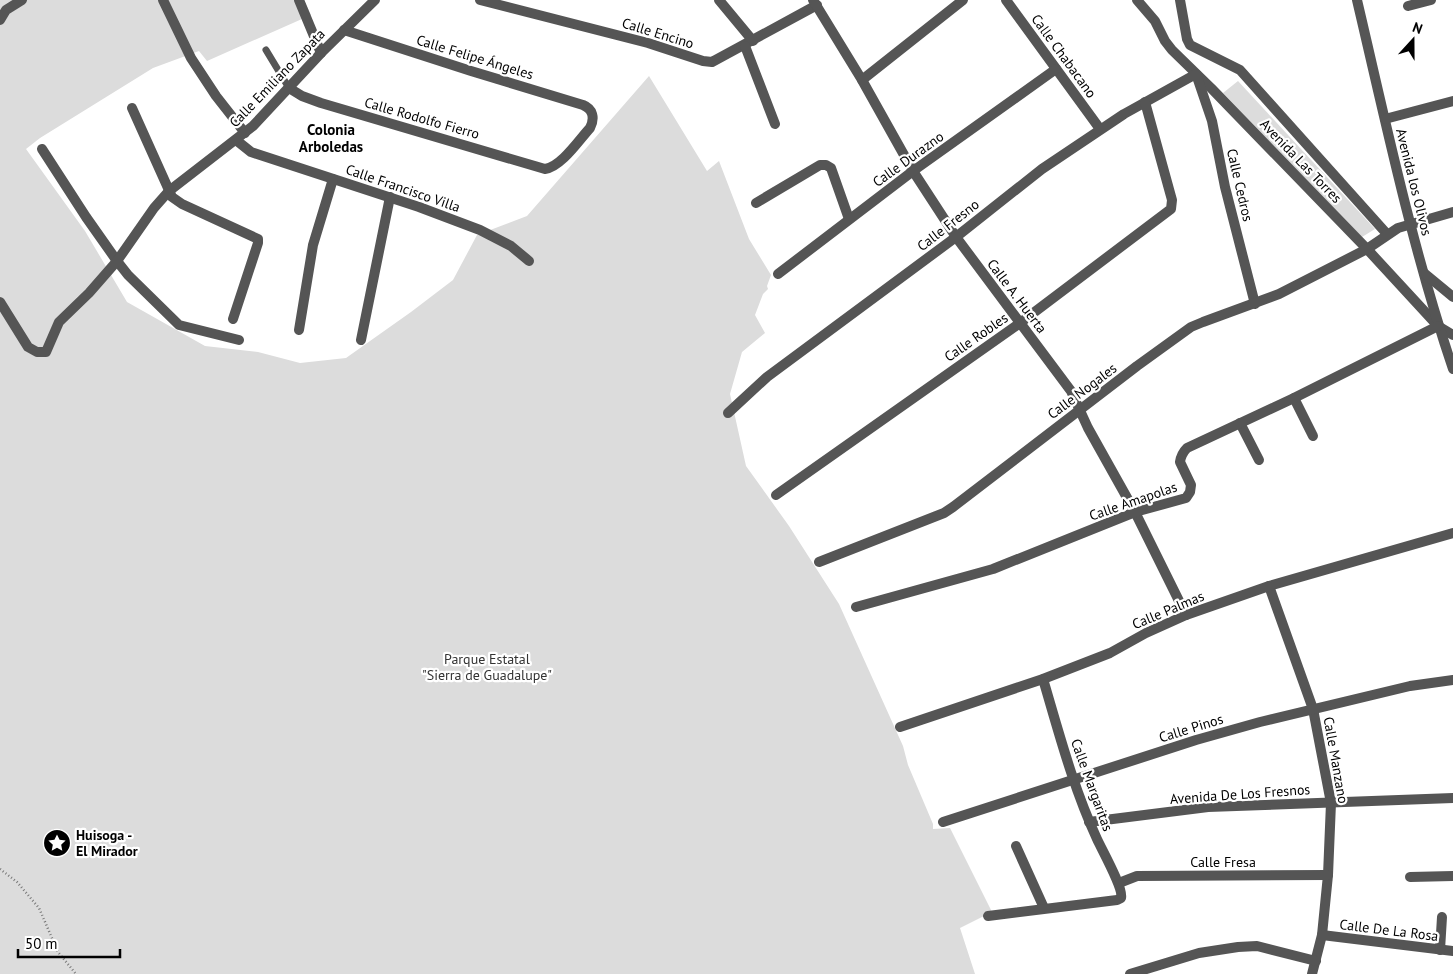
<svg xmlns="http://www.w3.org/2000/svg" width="1453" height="974" font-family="'PT Sans',sans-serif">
  <rect width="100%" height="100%" fill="#fff"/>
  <g fill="#dcdcdc">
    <path d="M 0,0 L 304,0 L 311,15 L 207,61 L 199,51 L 153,68 L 40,138 L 26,149 L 85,231 L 127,302 L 205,346 L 258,352 L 300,363 L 346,358 L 411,312 L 453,280 L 477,235 L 527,216 L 649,76 L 707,171 L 719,161 L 749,239 L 771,275 L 767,286 L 768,289 L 763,294 L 755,315 L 765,333 L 742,352 L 730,394 L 746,466 L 789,526 L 839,604 L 903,746 L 908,765 L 933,824 L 933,829 L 950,828 L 992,912 L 960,928 L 975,974 L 0,974 Z"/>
    <path d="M 1238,81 L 1375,229 L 1362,237 L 1223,93 Z"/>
  </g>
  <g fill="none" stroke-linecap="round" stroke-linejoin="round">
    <path stroke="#777" stroke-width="2.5" stroke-dasharray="1 2.5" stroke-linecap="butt" d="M 0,869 L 17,882 L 39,908 L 58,952 L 76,974"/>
    <path stroke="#555" stroke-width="7" d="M 266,50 L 289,88"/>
    <g stroke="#555" stroke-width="10">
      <path d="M 163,0 L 191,58 L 216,96 L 245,133"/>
      <path d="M 299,0 L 321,53"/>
      <path d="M 480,0 L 648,43 L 703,61 L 712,62 L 817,5"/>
      <path d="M 719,0 L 753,41"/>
      <path d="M 813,0 L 862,80 L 913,171 L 956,237 L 1071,391 L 1088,428 L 1135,512 L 1186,615"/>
      <path d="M 1006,0 L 1100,129"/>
      <path d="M 1137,0 L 1155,21 L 1165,41 L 1172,50 L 1211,88 L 1367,249 L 1438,326 L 1453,335"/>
      <path d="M 1180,0 L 1187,39 L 1190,45 L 1240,70 L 1387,234"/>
      <path d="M 1357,0 C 1386,123 1412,248 1453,369"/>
      <path d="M 1408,6 L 1431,0"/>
      <path d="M 0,20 L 6,10 L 22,0"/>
      <path d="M 745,46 L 775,124"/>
      <path d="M 862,80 L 963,0"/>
      <path d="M 289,88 L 302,96 L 321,103 L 545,169 C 561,167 579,140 590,128 C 595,118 593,109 583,105 L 471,71 L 344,30"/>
      <path d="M 132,108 L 172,197 L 182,204 L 258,239 L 258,243 L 233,319"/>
      <path d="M 1385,119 L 1453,101"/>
      <path d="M 236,140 L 251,152 L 419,207 L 480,230 L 511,246 L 529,261"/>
      <path d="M 42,149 L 86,217 L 117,261 L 128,275 L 179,325 L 239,340"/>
      <path d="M 756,203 L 820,165 L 826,165 L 831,168 L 849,219"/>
      <path d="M 1424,273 L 1453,297"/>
      <path d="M 778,274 L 913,171 L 1056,69"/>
      <path d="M 0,302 L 28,347 L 37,352 L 46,352 L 59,322 L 89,293 L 117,261 L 154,208 L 169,191 L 253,126 L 321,53 L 375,0"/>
      <path d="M 299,330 L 313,245 L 333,179"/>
      <path d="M 361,340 L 390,197"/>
      <path d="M 1294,398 L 1313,436"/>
      <path d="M 728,413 L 767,377 L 956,237 L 1042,169 L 1124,114 L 1196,74 L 1212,121 L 1225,187 L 1255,304"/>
      <path d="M 1240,423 L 1259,460"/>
      <path d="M 776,495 L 1020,323 L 1171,209 L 1172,200 L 1145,102"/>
      <path d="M 819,562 L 944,513 L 953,507 L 1137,366 L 1191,327 L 1203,322 L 1279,294 L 1367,249 L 1398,228 L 1453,212"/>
      <path d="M 1269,586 L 1313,709 L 1331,803 L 1328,875 L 1322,935 L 1312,974"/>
      <path d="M 856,607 L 993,569 L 1135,512 L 1186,498 L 1190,492 L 1191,485 L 1180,462 C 1181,455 1183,452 1187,448 L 1294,398 L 1438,326"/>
      <path d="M 900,727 L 1043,679 L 1110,653 L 1146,633 L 1186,615 L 1269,586 L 1453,533"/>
      <path d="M 943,822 L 1196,740 L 1260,722 L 1410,686 L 1453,680"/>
      <path d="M 1089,822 L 1208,807 L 1453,798"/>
      <path d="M 1016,846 L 1044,908"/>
      <path d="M 1410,877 L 1453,876"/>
      <path d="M 1119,883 L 1137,876 L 1328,875"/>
      <path d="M 988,916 L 1117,900 L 1121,898 C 1124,889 1102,850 1097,839 C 1073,787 1059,733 1043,679"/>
      <path d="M 1322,935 L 1453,951"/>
      <path d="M 1440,950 L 1442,917"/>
      <path d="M 1130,974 L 1199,953 L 1238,947 L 1257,946 L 1316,961"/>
    </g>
  </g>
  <defs>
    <g id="sight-disc" transform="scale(1.4375)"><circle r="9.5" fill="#000" stroke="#fff"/><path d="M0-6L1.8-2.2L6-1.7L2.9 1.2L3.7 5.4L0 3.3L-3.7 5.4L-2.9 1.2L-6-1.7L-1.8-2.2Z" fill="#fff"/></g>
  </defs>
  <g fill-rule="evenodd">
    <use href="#sight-disc" x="57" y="843"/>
  </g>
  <g text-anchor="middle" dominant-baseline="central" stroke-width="4.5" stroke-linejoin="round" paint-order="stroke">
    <g font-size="14" fill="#000" stroke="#fff">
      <text transform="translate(658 33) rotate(17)">Calle Encino</text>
      <text transform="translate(1064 56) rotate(54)">Calle Chabacano</text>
      <text transform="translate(475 57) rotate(17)">Calle Felipe Ángeles</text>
      <text transform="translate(277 78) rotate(-46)">Calle Emiliano Zapata</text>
      <text transform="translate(422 118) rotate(16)">Calle Rodolfo Fierro</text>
      <text transform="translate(908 159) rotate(-36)">Calle Durazno</text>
      <text transform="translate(1301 161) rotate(46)">Avenida Las Torres</text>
      <text transform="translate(1414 182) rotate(76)">Avenida los Olivos</text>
      <text transform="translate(1240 185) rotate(77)">Calle Cedros</text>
      <text transform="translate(403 188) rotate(19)">Calle Francisco Villa</text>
      <text transform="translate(948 225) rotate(-38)">Calle Fresno</text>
      <text transform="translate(1017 296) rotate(53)">Calle A. Huerta</text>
      <text transform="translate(976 337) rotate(-35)">Calle Robles</text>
      <text transform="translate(1082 391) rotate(-37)">Calle Nogales</text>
      <text transform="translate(1133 501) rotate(-19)">Calle Amapolas</text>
      <text transform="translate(1168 610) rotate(-23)">Calle Palmas</text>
      <text transform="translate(1191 728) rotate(-17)">Calle Pinos</text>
      <text transform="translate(1336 760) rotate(80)">Calle Manzano</text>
      <text transform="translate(1092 785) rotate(70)">Calle Margaritas</text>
      <text transform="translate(1240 794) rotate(-4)">Avenida De Los Fresnos</text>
      <text x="1223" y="862">Calle Fresa</text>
      <text transform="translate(1389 930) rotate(7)">Calle De La Rosa</text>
    </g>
    <g font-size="14" fill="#333" stroke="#fff">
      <text x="487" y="659">Parque Estatal<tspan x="487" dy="16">"Sierra de Guadalupe"</tspan></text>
    </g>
    <g font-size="14" font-weight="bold" fill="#000" stroke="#fff" text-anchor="start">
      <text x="76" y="835">Huisoga -<tspan x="76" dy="16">El Mirador</tspan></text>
    </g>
    <g font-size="15" font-weight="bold" fill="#000" stroke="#fff">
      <text x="331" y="129">Colonia<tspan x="331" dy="17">Arboledas</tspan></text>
    </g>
  </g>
  <g transform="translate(1413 40) rotate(21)" stroke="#ffffff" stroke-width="4" paint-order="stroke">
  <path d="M0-4L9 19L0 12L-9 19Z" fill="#000000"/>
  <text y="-8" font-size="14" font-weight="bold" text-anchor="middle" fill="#000000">N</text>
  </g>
  <path d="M18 949v8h102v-8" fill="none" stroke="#000000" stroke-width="2.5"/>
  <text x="25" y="949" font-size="15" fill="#000000" stroke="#ffffff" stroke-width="4" paint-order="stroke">50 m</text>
</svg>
